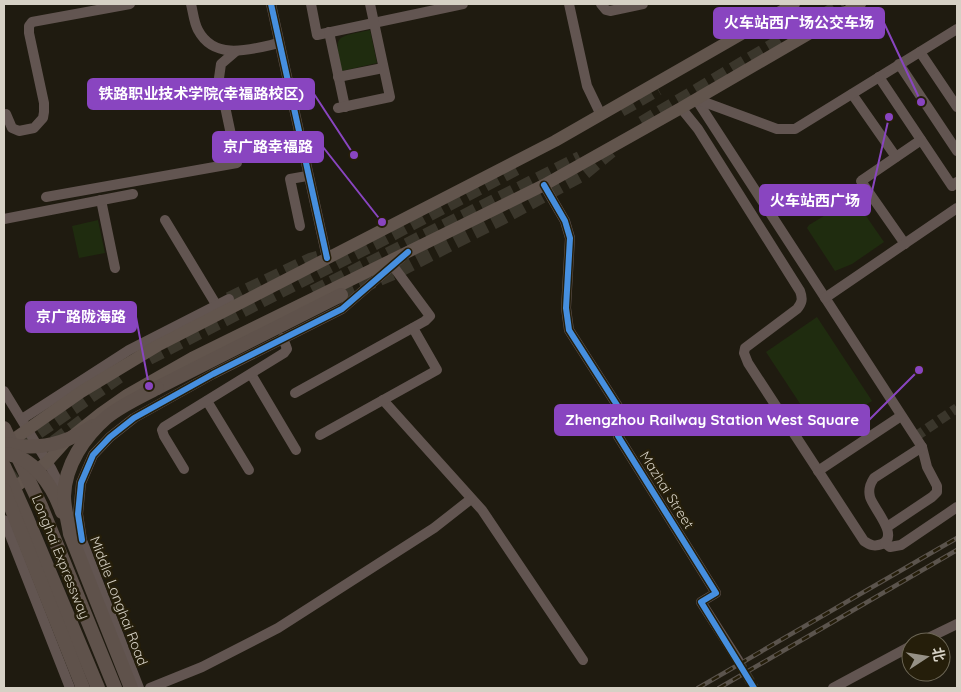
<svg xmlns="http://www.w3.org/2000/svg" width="961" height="692" font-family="Quicksand,'Noto Sans SC',sans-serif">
  <rect width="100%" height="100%" fill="#1f1b10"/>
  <g fill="#1f2c0f">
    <path d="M 370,30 L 377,63 L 342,71 C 334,34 334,38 370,30 Z"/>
    <path d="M 852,199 L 855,200 L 884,242 L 852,264 L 835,271 L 807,228 L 809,225 Z"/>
    <path d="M 98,220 L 105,253 L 79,258 L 72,226 Z"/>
    <path d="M 817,317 L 872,401 L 820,434 L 766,352 Z"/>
  </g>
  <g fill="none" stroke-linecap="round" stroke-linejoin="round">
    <g stroke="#3a362b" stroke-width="10" stroke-dasharray="10 5" stroke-linecap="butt">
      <path d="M 915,437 L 957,408"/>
      <path d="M 738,660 L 754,688"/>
    </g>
    <g stroke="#3a362b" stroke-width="14" stroke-dasharray="14 7" stroke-linecap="butt">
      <path d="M 621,110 L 658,89"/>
      <path d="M 642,123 L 843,4"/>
      <path d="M 313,292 L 580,158"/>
      <path d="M 341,295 L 398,271 L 502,218 L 583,174 L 611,151"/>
      <path d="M 229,299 L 310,260 L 328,255"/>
      <path d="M 149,358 L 377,242 L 519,167"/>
      <path d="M 21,444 L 124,373"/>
      <path d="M 4,480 L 85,419"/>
    </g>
    <g stroke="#625551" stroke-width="10">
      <path d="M 191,4 C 193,12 194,23 198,30 C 215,62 252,49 279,43"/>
      <path d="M 271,4 L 327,258"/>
      <path d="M 311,4 L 317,35 L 463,4"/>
      <path d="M 569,4 L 587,86 L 601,115"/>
      <path d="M 601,4 L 606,10 L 610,11 L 643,4"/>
      <path d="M 329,32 L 345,107"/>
      <path d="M 920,52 L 957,107"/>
      <path d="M 899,64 L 957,151"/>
      <path d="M 338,77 L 383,68"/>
      <path d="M 879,77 L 952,186 L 957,182"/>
      <path d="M 852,94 L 896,157"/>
      <path d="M 696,99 L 922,447 L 927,467 L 937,486 L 937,492 L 932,497 L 887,527"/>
      <path d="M 696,99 L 777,129 L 795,129 L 957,29"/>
      <path d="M 338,108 L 390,97 L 370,4"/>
      <path d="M 681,108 L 698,129 L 800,291 C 803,299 802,303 797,309 L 745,348 L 744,353 L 748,363 L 864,541 C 870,545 874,547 882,544 C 900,536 873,508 870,497 C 868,489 870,484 874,478 L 922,447"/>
      <path d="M 4,115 L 6,114 L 12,128 L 19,131 L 34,128 L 43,118 L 44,112 L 44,103 L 29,33 L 29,26 L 32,22 L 130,4"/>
      <path d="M 544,185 L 565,221 L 570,238 L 566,308 L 569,330 L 626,419 L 627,425 L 618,436 L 716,593 L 701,602 L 738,660"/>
      <path d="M 46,197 L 237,163 L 219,78 L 221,64 L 235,52"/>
      <path d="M 101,200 L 115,268"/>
      <path d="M 4,219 L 133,194"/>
      <path d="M 165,220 L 217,306"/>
      <path d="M 300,226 L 290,179 L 307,176"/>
      <path d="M 905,244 L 861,181 L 921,140"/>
      <path d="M 825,298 L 957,208"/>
      <path d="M 251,374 L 296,450"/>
      <path d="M 4,391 L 51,468 L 64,494"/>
      <path d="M 295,393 L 425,321 L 430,316 L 393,266"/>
      <path d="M 383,400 L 482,510 L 583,660"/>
      <path d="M 207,401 L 249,470"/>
      <path d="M 22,419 L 129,350 L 229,299"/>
      <path d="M 320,435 L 437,370 L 413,328"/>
      <path d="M 184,469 L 164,436 L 162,430 L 164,427 L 284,353 L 287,349 L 283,338"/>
      <path d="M 818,471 L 901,416"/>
      <path d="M 4,520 L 70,688"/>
      <path d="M 80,535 L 139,688"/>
      <path d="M 82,540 L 78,514 L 81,483 L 93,455 L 110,437 L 134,418 L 213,374 L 342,309 L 401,258"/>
      <path d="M 885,543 L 890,547 L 901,545 L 957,507"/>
      <path d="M 920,642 L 957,624"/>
      <path d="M 150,688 L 202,667 L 278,628 L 434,528 L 471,499"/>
      <path d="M 833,688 L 911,646"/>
    </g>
    <g stroke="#62554d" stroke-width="12">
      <path d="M 4,446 L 81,392 L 157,346 L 555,141 L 794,4"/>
      <path d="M 8,493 L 47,462 L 65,442 L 100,414 L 127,395 L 192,358 L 544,185 L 681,108 L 860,4"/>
    </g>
    <path stroke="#5f524b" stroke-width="14" d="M 157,388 L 341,295"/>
    <g stroke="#5b544d" stroke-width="4.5">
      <g id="rail">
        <path d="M 698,688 L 957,538"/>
        <path d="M 719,688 L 957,550"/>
      </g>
    </g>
    <use href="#rail" stroke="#251e0a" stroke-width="2.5" stroke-dasharray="8" stroke-linecap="butt"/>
    <g stroke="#5f524b" stroke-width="14">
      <path d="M 4,428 L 41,506 L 115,688"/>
      <path d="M 7,444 C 38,451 67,443 93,426"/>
      <path d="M 4,454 C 33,455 53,487 62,512"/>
      <path d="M 4,466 L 24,511 L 98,688"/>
      <path d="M 4,490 L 83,688"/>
      <path d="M 131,688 L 70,534 C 68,521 64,508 64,496 C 65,465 84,437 107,417 C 122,405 140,397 157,388"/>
    </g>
    <g stroke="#251e0a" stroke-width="9">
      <g id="cycleway">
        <path d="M 271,4 L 327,258"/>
        <path d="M 544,185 L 565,221 L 570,238 L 566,308 L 569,330 L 626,419 L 627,425 L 618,436 L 716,593 L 701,602 L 754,688"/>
        <path d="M 82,540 L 78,514 L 81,483 L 93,455 L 110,437 L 134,418 L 213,374 L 342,309 L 408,252"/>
      </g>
    </g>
    <use href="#cycleway" stroke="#468fdf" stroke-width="6"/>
  </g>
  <g text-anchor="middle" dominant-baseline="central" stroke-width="5" stroke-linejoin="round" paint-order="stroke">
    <g font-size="14" fill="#d6d1c5" stroke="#251e0a">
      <text transform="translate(667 490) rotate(58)">Mazhai Street</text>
      <text transform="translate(61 557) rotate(68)">Longhai Expressway</text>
      <text transform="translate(119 601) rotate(69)">Middle Longhai Road</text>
    </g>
  </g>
  <path fill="none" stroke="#8945c0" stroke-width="2" d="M921 102L884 23M354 155L314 94M382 222L323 147M889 117L870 200M149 386L136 317M919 370L869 420"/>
  <g fill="#8945c0" stroke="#251e0a" stroke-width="2">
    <circle cx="921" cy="102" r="5"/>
    <circle cx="354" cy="155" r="5"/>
    <circle cx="382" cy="222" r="5"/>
    <circle cx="889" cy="117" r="5"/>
    <circle cx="149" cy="386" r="5"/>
    <circle cx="919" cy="370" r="5"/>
  </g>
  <g fill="#8945c0" stroke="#8945c0" stroke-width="2">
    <rect x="714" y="8" width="170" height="30" rx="5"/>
    <rect x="88" y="79" width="226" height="30" rx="5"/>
    <rect x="213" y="132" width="110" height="30" rx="5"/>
    <rect x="760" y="185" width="110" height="30" rx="5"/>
    <rect x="26" y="302" width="110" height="30" rx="5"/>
    <rect x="555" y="405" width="314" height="30" rx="5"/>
  </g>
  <g font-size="15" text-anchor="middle" font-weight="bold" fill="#fff">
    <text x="799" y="28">火车站西广场公交车场</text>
    <text x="201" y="99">铁路职业技术学院(幸福路校区)</text>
    <text x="268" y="152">京广路幸福路</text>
    <text x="815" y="206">火车站西广场</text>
    <text x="81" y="322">京广路陇海路</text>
    <text x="712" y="425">Zhengzhou Railway Station West Square</text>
  </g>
  <rect width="961" height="692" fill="none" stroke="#d6d1c5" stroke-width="10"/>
  <g transform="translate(926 657) rotate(78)"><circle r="24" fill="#251e0a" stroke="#6c6655"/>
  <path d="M0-4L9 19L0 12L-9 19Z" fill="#969186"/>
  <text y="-8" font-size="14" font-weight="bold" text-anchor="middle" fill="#d6d1c5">北</text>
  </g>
</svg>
